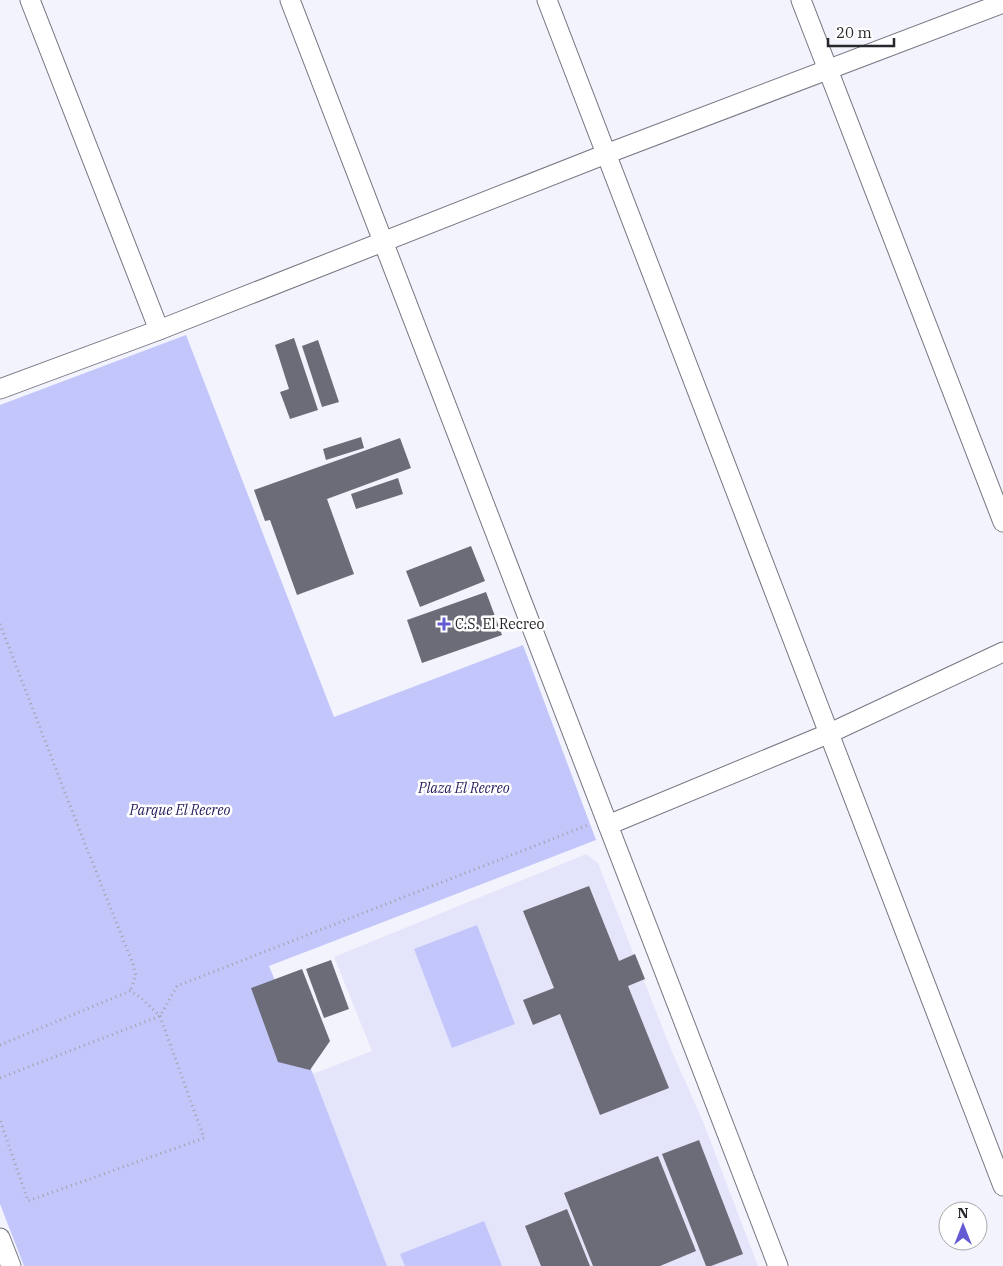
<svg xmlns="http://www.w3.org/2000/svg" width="1003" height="1266" font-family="'IBM Plex Serif',serif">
  <rect width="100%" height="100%" fill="#f3f3fe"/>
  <path fill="#e4e5fa" d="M 586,854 L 598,863 L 670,1047 L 704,1124 L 758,1266 L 387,1266 L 313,1074 L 372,1051 L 334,957 Z"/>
  <g fill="#c3c6fa">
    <path d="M 186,335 L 334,717 L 523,645 L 596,840 L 269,966 L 313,1074 L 387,1266 L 24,1266 L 0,1204 L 0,405 Z"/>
    <path d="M 477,925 L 515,1024 L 452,1048 L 414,949 Z"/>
    <path d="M 484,1221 L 502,1266 L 405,1266 L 400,1254 Z"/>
  </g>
  <g fill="#6b6c77">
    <path d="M 294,338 L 318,410 L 290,419 L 280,392 L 289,389 L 275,345 Z"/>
    <path d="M 318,340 L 339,402 L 322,407 L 302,346 Z"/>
    <path d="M 361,437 L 364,448 L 326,460 L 323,449 Z"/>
    <path d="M 400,438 L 411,468 L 327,499 L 354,574 L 297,595 L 270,520 L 265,521 L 254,490 Z"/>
    <path d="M 398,478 L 403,494 L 356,509 L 351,494 Z"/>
    <path d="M 471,546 L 485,581 L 420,607 L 406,571 Z"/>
    <path d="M 486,592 L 502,635 L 422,663 L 407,620 Z"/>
    <path d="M 589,886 L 619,961 L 635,954 L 645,979 L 628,986 L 669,1088 L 600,1115 L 560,1014 L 533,1025 L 523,1000 L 554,988 L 523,911 Z"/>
    <path d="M 331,960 L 349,1009 L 324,1018 L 306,969 Z"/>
    <path d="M 302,969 L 330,1041 L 310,1070 L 278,1062 L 251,988 Z"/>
    <path d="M 699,1140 L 743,1254 L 711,1266 L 706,1266 L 662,1154 Z"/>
    <path d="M 658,1156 L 696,1251 L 660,1266 L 593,1266 L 564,1193 Z"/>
    <path d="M 567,1209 L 590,1266 L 541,1266 L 525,1226 Z"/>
  </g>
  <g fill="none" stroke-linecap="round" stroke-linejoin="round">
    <g stroke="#757681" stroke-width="21">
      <g id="minor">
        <path d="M 30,0 L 159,330"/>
        <path d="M 290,0 L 778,1266"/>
        <path d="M 547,0 L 1003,1186"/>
        <path d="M 801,0 L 1003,522"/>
        <path d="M 0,389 L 159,330 L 606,154 L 1003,3"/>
        <path d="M 608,825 L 830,733 L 1003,652"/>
        <path d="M 0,1238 L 11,1266"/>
      </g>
    </g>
    <g stroke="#a1a1aa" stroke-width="3" stroke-dasharray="1 4" stroke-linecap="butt">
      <path d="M 0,624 L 83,839 L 133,964 L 136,976 L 130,991"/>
      <path d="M 0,1045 L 130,991 L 140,997 L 160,1016 L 204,1138 L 28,1201 L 0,1120"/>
      <path d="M 0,1078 L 160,1016 L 177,986 L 588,825"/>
    </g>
    <use href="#minor" stroke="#fff" stroke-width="19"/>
  </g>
  <path fill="#645bd4" stroke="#fff" stroke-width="2" d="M441.5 616.5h5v5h5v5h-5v5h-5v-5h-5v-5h5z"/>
  <g text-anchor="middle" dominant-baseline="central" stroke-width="5" stroke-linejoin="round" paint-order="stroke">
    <g font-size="14" fill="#27272c" stroke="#fff" text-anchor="start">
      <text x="455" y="624">C.S. El Recreo</text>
    </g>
    <g font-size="14" font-style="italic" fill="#241d5b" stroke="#fff">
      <text x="464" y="788">Plaza El Recreo</text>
      <text x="180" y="810">Parque El Recreo</text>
    </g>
  </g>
  <g transform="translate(963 1226)"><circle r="24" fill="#ffffff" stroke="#a9a9ab"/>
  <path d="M0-4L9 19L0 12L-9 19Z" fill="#645bd4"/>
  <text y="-8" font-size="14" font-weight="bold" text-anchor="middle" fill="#27272c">N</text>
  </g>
  <path d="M828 38v8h66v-8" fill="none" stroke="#27272c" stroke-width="2.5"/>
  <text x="836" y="38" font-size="15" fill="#27272c" stroke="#ffffff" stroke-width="4" paint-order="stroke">20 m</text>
</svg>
